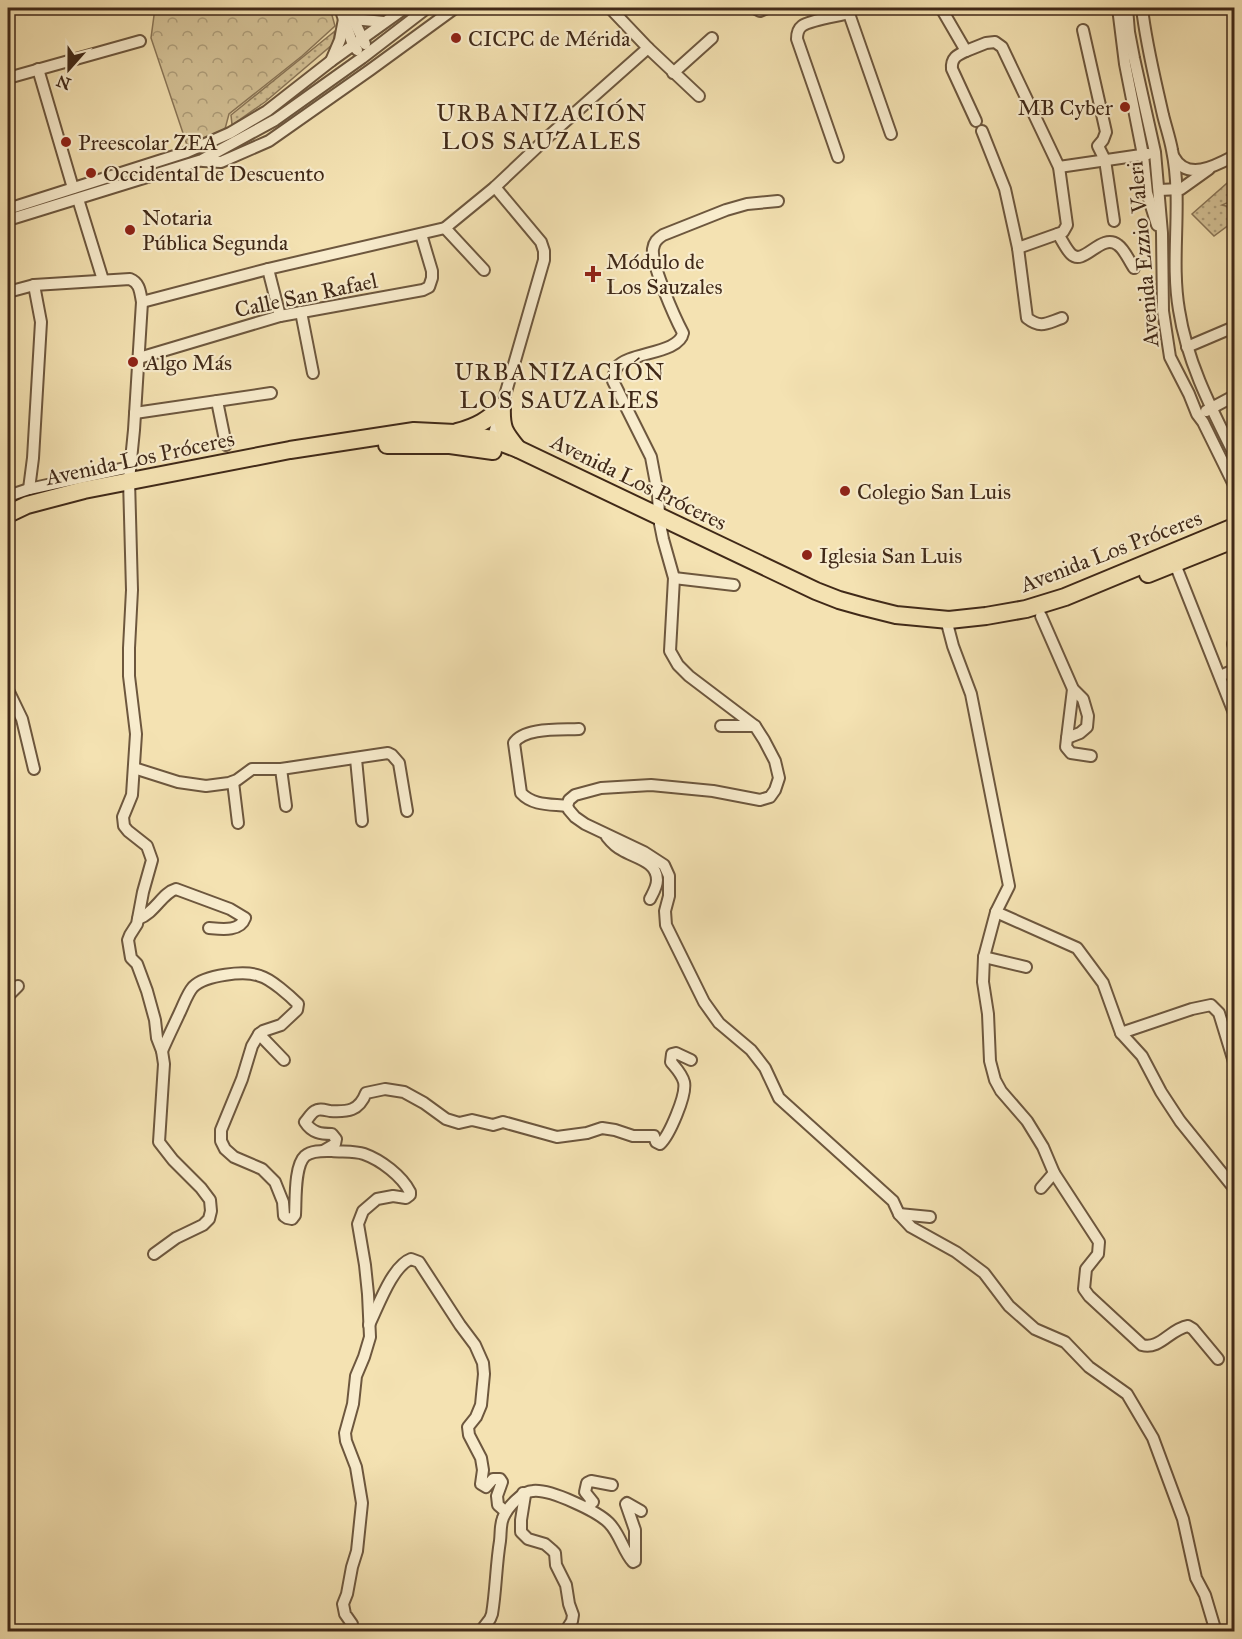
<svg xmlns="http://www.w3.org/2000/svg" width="1242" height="1639" font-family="'IM FELL Great Primer',serif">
  <defs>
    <pattern id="forest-crowns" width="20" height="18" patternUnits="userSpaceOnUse" patternTransform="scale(1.5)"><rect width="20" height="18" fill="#d5c398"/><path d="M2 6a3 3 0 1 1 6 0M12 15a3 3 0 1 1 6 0" fill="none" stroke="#ae9e7b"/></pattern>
    <pattern id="park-dots" width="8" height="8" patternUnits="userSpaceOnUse" patternTransform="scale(1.5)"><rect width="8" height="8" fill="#d5c398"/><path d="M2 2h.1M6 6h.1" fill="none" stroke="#ae9e7b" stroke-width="1.8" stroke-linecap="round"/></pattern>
  </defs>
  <rect width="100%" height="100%" fill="#f4e2b2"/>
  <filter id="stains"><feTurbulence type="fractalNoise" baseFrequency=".00333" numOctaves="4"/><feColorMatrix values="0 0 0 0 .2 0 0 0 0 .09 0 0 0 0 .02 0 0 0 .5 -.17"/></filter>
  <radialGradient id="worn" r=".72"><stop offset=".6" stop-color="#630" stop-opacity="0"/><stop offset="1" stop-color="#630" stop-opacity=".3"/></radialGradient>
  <path fill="url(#forest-crowns)" stroke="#8a7658" stroke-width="1.5" d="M 155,8 L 330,8 L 335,26 L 302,56 L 229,114 L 225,129 L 187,145 L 151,38 Z"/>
  <g fill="url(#park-dots)" stroke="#8a7658" stroke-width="1.5">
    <path d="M 335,31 L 333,44 L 265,102 L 232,125 L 231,115 Z"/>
    <path d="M 1234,177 L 1234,200 L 1222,205 L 1234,208 L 1234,221 L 1214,236 L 1192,214 Z"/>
  </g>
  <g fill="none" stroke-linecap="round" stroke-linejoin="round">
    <g stroke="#6d573e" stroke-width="14">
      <g id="minor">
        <path d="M 340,8 L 353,45 L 357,50"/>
        <path d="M 348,8 L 365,44"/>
        <path d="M 610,8 L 648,48 L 699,96"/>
        <path d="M 754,8 L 760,11 L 767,8"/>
        <path d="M 847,8 L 891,134"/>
        <path d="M 941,8 L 966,51 L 986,43 L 995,42 L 1002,47 L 1059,167 L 1067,225 L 1063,232 L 1018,248"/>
        <path d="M 1118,8 L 1125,64 L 1143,155 L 1147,193 L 1157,225"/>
        <path d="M 1127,8 L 1129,32 L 1134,58 L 1155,152 L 1162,233 L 1163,311 L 1170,357 L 1189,394 L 1197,414 L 1203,422 L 1234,485"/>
        <path d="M 1142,8 C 1146,44 1155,79 1163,115 C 1166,127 1170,139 1172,150 C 1183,203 1170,257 1179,310 C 1187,362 1211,408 1234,454"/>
        <path d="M 353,19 L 384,22"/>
        <path d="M 1083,30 L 1106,132 L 1103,140 L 1098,146 L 1105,160 L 1114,221"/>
        <path d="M 966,51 C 957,55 951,58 952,69 L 976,121"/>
        <path d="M 331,61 L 340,40 L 344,19"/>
        <path d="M 38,69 L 73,188"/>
        <path d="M 673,73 L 712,38"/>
        <path d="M 8,78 L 140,41"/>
        <path d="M 982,131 L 1005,189 L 1018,248 L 1027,318 C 1041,329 1047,323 1062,318"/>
        <path d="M 838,157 L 797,39 C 797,34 798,29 802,26 C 810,20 839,16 849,13"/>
        <path d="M 1174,157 C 1187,182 1217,165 1234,156"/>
        <path d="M 203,161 L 221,162 L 269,141 L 370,70 L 455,8"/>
        <path d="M 1059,167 L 1148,154"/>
        <path d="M 1159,190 L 1181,189 L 1209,169"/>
        <path d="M 78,199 L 103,280"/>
        <path d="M 8,209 L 187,152 L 230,133 L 267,111 L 331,61 L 405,8"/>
        <path d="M 8,220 L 202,160 L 275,120 L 362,58 L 427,8"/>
        <path d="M 445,228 L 484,270"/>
        <path d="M 1058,234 C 1062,240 1066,249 1071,254 C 1084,267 1101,232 1118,245 C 1125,250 1129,261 1134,268"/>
        <path d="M 268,269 L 280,316"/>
        <path d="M 8,292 L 34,285 L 130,279 C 140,283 140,292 142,302 L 134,430 L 129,480 L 132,590 L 129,648 L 129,676 L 136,734 L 132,795 L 123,817 L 124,826 L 128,831 L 147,846 L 152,860 L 143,892 L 137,924 L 130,935 L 128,940 L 131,958 L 137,964 L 147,991 L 155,1020 L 157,1038 L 162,1051 L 164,1064 L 159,1142 L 173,1160 L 201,1188 L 210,1200 L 211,1211 L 209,1219 L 203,1225 L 176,1238 L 154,1254"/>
        <path d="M 142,302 L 268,269 L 445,228 L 495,187 L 550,135 L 648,48"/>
        <path d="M 301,312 L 313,373"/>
        <path d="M 1187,347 L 1234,327"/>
        <path d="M 139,358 L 280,316 L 423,290 L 429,287 L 432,278 L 432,271 L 421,234"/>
        <path d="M 217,401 L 226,445"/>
        <path d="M 1206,411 L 1234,396"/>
        <path d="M 135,413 L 271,393"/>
        <path d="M 491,444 L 544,260 L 544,251 L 541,242 L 495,187"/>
        <path d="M 29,489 L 33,458 L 41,322 L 34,285"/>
        <path d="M 8,496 L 29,489 L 130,467"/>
        <path d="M 659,516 L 658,494 L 651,457 L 613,381 C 614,376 614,371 617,367 C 629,352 679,354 683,333 C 675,318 651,264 653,249 C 654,242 657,239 663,235 L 726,210 L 747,204 L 778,201"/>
        <path d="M 660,524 L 663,539 L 674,578 L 670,651 L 678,665 L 689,676 L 755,726 L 764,740 L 775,761 L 779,778 L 775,790 L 770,797 L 760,800 L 713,791 L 651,785 L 601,788 L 575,795 L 569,800 L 567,806 L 569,810 L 575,817 L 585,824 L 644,852 L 664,865 L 669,876 L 669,896 L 665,911 L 666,925 L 704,1002 L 719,1023 L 751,1050 L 765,1068 L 779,1098 L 893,1201 L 899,1214 L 911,1227 L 956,1252 L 984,1273 L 1009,1306 L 1035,1329 L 1065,1342 L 1089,1367 L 1127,1394 L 1153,1438 L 1183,1519 L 1196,1578 L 1205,1595 L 1216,1632"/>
        <path d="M 1175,564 L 1234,713"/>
        <path d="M 674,578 L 734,585"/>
        <path d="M 1041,616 L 1073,689 L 1083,699 L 1088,716 L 1087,727 L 1080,733 L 1067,738 L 1066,747 L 1071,753 L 1091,756"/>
        <path d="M 948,627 L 953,646 L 971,694 L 1009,886 L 996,912 L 984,957 L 983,982 L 988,1014 L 990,1061 L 995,1080 L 1001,1091 L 1027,1121 L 1043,1147 L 1054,1173 L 1099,1242 L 1098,1254 L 1086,1269 L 1084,1289 L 1089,1296 L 1142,1345 C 1160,1350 1170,1329 1188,1326 L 1193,1329 L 1218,1359"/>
        <path d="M 1233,644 L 1234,647"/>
        <path d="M 1220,676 L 1234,670"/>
        <path d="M 8,690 L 22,719 L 34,769"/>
        <path d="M 721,726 L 755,726"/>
        <path d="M 1067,738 L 1073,689"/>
        <path d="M 356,759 L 362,821"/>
        <path d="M 134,768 L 178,782 L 206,786 L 229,783 L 237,780 L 252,769 L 281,769 L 388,753 L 392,755 L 399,763 L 407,811"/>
        <path d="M 281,769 L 286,806"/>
        <path d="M 233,782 L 238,823"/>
        <path d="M 567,806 C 551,804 533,806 521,793 L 514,743 C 524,727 561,730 579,729"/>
        <path d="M 607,837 C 611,842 615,847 622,850 C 635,858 657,861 657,880 C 657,887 653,893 650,899"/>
        <path d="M 996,912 L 1077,948 L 1103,983 L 1121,1033 L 1142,1056 L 1161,1092 L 1180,1121 L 1234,1188"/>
        <path d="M 138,919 C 155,913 162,893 176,889 L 230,909 L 245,918 C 240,932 221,929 209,928"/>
        <path d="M 984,957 L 1026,967"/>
        <path d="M 8,996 L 18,986"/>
        <path d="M 1121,1033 L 1192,1009 L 1211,1005 L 1219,1013 L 1234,1062"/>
        <path d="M 259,1034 L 284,1060"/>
        <path d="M 162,1051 C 168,1037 174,1025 180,1012 C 184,1004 187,994 193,987 C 205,975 245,970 260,976 C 271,979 290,996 298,1004 L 297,1010 L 281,1025 L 263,1031 L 259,1034 L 252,1046 L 242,1079 L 221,1130 L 221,1141 L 225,1149 L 234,1157 L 262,1169 L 275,1182 L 283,1202 L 284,1216 L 287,1218 L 292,1219 L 295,1215 C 296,1201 294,1166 305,1156 C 312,1150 324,1151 332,1151 C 342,1152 355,1151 364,1154 C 381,1160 402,1176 410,1192 L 410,1195 L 406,1198 L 393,1196 L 377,1199 L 363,1211 L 358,1224 L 365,1265 L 368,1294 L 370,1337 L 364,1357 L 356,1376 L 353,1404 L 345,1433 L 346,1441 L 356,1467 L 362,1503 L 357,1551 L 352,1567 L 347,1594 L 343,1604 L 345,1614 L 352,1624 L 353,1632"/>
        <path d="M 323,1151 L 335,1144 L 336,1139 L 332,1134 C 321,1134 312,1133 305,1122 C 308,1119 311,1113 315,1111 C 319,1108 325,1110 330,1111 C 348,1112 359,1111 366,1093 L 385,1089 L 404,1092 L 424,1103 L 446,1119 L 459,1123 L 472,1120 L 493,1125 L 503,1122 L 557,1137 L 587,1133 L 602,1128 L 615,1130 L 633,1136 L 654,1136 L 656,1142 L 660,1144 C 669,1136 687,1095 684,1082 C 682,1074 676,1068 671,1062 L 672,1054 L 676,1053 L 691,1060"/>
        <path d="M 1041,1188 L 1054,1173"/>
        <path d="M 899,1214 L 930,1217"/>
        <path d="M 369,1325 C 378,1307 392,1266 411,1259 L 419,1262 L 460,1325 L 475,1345 L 483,1363 L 484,1374 L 481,1405 L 476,1417 L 468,1427 L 469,1435 L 481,1458 L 483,1470 L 481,1484 L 486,1487 L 493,1479 L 500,1479 L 502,1482 L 497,1496 L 498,1505 L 506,1512"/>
        <path d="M 523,1493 L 525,1495 L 521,1520 L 521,1532 L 528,1539 L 545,1544 L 552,1550 L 555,1553 L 556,1565 L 566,1585 L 569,1604 L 573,1615 L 572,1621 L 565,1632"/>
        <path d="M 590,1504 L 593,1502 L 585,1492 L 587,1483 L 591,1481 L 612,1485"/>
        <path d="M 480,1632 L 490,1619 L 492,1614 C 496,1590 496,1565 500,1541 C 501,1533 500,1525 503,1518 C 507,1508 522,1491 533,1491 C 550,1489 597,1511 609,1523 C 620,1534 623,1551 633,1562 L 635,1561 L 635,1530 L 626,1504 L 627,1503 L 641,1511"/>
      </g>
    </g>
    <g stroke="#402918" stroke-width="20">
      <g id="highway">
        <path d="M 502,406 C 501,428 504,432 518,449"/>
        <path d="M 457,432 C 476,427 489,420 502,406"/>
        <path d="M 387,445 L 450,445 L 493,451"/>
        <path d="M 8,514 L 27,505 L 84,490 L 290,450 L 414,431 L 455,433 L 492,439 L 518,449 L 816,591 L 839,600 L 864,607 L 896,615 L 949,620 L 986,616 L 1026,609 L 1065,597 L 1234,527"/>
        <path d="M 1148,574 L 1233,540"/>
      </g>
    </g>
    <use href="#minor" stroke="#f8eccd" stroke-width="10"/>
    <use href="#highway" stroke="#f4e2b2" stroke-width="16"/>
  </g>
  <g fill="#8f2418" stroke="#f8eccd" stroke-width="2">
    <circle cx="456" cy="38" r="6"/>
    <circle cx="1125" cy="107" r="6"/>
    <circle cx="66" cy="142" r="6"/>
    <circle cx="91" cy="173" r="6"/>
    <circle cx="130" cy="230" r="6"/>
    <path d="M590 265h6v6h6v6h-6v6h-6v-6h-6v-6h6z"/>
    <circle cx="133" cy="362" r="6"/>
    <circle cx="845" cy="491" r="6"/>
    <circle cx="807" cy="555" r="6"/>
  </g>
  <g text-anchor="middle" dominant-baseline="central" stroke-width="4.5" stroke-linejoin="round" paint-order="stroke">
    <g font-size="22" fill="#402918" stroke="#f8eccd" text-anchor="start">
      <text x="468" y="38">CICPC de Mérida</text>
      <text x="1113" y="107" text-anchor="end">MB Cyber</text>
      <text x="78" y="142">Preescolar ZEA</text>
      <text x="103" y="173">Occidental de Descuento</text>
      <text x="142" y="217">Notaria<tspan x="142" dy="25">Pública Segunda</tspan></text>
      <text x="606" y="261">Módulo de<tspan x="606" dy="25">Los Sauzales</tspan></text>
      <text x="145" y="362">Algo Más</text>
      <text x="857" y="491">Colegio San Luis</text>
      <text x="819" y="555">Iglesia San Luis</text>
    </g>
    <g font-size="22" fill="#402918" stroke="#f8eccd">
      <text transform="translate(1143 254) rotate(-95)">Avenida Ezzio Valeri</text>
      <text transform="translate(306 295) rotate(-12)">Calle San Rafael</text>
      <text transform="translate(140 458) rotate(-12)">Avenida Los Próceres</text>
      <text transform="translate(639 482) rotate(26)">Avenida Los Próceres</text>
      <text transform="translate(1111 551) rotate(-21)">Avenida Los Próceres</text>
    </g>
    <g font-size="24" letter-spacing="1.5" fill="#402918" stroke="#f8eccd">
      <text x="542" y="113">URBANIZACIÓN<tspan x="542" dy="28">LOS SAUZALES</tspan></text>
      <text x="560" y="372">URBANIZACIÓN<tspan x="560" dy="28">LOS SAUZALES</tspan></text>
    </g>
  </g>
  <rect width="1242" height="1639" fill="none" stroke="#f4e2b2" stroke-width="30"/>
  <rect x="9" y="9" width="1224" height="1621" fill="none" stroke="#402918" stroke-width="3"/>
  <rect x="15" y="15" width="1212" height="1609" fill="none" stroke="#402918" stroke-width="1.5"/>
  <g transform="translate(69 69) rotate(201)" stroke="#f8eccd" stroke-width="4.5" paint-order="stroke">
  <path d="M0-4.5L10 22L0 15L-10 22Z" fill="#402918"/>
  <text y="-9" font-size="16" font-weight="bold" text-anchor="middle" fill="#402918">N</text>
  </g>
  <rect width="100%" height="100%" filter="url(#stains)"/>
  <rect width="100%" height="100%" fill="url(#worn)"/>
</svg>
